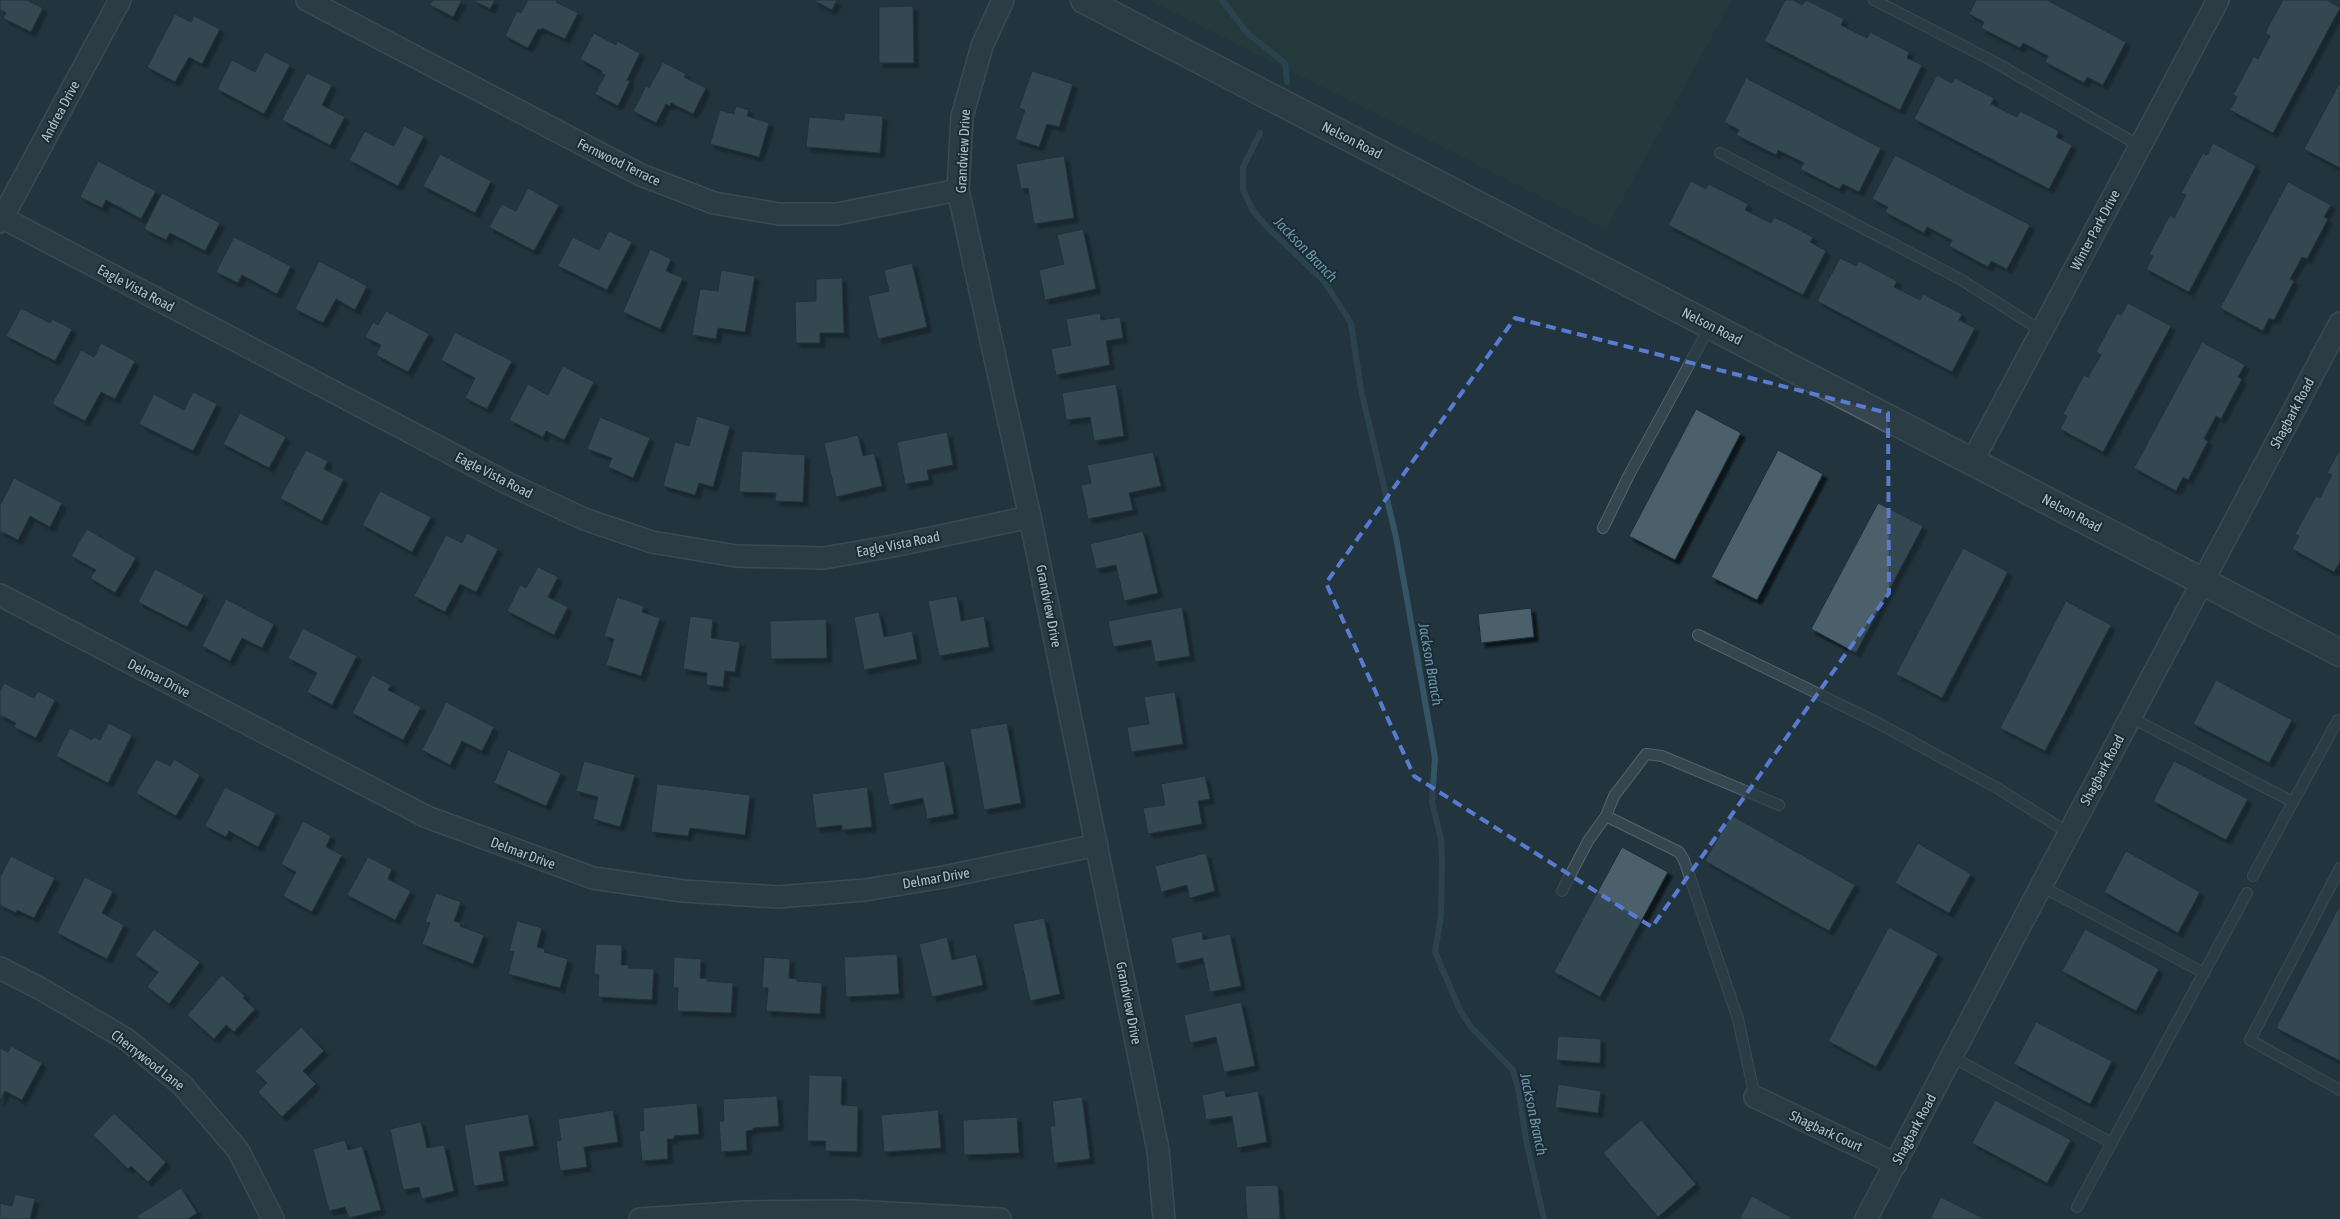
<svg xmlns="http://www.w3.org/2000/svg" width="2340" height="1219" font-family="'Asap Condensed',sans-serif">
  <defs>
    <filter id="shadow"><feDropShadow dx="4.5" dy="4.5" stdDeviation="1" flood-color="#0009"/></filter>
  </defs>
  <rect width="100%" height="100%" fill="#22353e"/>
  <path fill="#243f3b" d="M 1149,0 L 1732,0 L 1606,229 Z"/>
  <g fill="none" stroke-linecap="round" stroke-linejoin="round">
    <g stroke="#335565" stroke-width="6">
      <path d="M 1222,0 L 1247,33 L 1285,63 L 1287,82"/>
      <path d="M 1260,133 L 1243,167 L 1243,190 L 1253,211 L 1269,229 L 1324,281 L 1351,323 L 1361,390 L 1396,537 L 1435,758 L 1432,802 L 1441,839 L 1442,860 L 1441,916 L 1435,952 L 1460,1010 L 1471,1027 L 1513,1070 L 1519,1092 L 1526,1140 L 1544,1219"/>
    </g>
  </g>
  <g fill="#4b606a" stroke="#1d2d35" filter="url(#shadow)">
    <path d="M 0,0 L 27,0 L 43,8 L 31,32 L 3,18 L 6,13 L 0,10 Z"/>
    <path d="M 433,0 L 462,0 L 453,17 L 430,5 Z"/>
    <path d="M 473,0 L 495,0 L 490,9 Z"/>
    <path d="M 528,0 L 557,0 L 556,2 L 578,13 L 565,39 L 542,28 L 541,30 L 538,29 L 528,48 L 505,36 L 517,11 L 521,13 Z"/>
    <path d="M 813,0 L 837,0 L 832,10 Z"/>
    <path d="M 1785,0 L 1793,0 L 1802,5 L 1806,0 L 1844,19 L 1841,25 L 1867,38 L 1870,32 L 1909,52 L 1907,58 L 1922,65 L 1900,110 L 1764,41 Z"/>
    <path d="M 1976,0 L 2047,0 L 2126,42 L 2103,85 L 2087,77 L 2084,83 L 2045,62 L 2048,56 L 2023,43 L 2020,48 L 1981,28 L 1984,22 L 1969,14 Z"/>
    <path d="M 2283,0 L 2327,0 L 2340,8 L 2273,133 L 2230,110 L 2237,97 L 2233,95 L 2254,56 L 2258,59 L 2270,36 L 2265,33 Z"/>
    <path d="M 913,6 L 914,63 L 879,63 L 879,7 Z"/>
    <path d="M 175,14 L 191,22 L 194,16 L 220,29 L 202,64 L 189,57 L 175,82 L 147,67 Z"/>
    <path d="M 594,33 L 616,45 L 617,41 L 640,53 L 627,80 L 630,81 L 618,106 L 595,94 L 605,75 L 601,73 L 602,71 L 580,59 Z"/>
    <path d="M 265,52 L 290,65 L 264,114 L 217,89 L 232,60 L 255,72 Z"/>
    <path d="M 663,62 L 686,74 L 684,77 L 706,88 L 693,114 L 671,103 L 670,106 L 666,104 L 656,123 L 633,111 L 646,86 L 649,88 Z"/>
    <path d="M 1032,71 L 1073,84 L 1059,127 L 1047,124 L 1039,147 L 1015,139 L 1025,110 L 1019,108 Z"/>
    <path d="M 307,73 L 332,85 L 322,105 L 345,117 L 330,145 L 282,120 Z"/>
    <path d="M 1937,75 L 1952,83 L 1955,78 L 1994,98 L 1991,104 L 2017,117 L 2020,111 L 2059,131 L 2056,137 L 2072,145 L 2049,189 L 1914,119 Z"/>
    <path d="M 1746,78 L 1881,148 L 1859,192 L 1843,184 L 1839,189 L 1800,169 L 1804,163 L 1778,150 L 1776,155 L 1736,135 L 1739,130 L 1724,122 Z"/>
    <path d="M 2340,82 L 2340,168 L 2304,149 Z"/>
    <path d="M 736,106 L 749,110 L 747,116 L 769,123 L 759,157 L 710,144 L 720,110 L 734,114 Z"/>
    <path d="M 845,113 L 883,116 L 880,153 L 806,147 L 809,117 L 844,120 Z"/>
    <path d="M 404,126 L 424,136 L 398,186 L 349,160 L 365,131 L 394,146 Z"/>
    <path d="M 2213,143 L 2256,166 L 2189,292 L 2146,269 L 2153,256 L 2149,254 L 2170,215 L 2174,218 L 2186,195 L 2181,193 L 2203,153 L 2207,155 Z"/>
    <path d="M 440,154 L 491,181 L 475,213 L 423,186 Z"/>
    <path d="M 1895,155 L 2030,225 L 2007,269 L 1991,261 L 1988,267 L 1949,246 L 1952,240 L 1927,227 L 1924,233 L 1885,212 L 1888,207 L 1872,199 Z"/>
    <path d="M 1064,156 L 1074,218 L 1034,224 L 1028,188 L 1021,189 L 1016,164 Z"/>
    <path d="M 98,161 L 156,191 L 141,219 L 106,200 L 102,208 L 80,197 Z"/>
    <path d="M 1691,181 L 1706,189 L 1709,184 L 1748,204 L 1745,210 L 1771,223 L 1774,217 L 1813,237 L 1810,242 L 1826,251 L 1803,295 L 1668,225 Z"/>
    <path d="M 2288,182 L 2331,205 L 2324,217 L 2328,219 L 2307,259 L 2302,257 L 2290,279 L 2294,281 L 2274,320 L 2269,318 L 2263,331 L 2220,308 Z"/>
    <path d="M 528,188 L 559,205 L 534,251 L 489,227 L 502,204 L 516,211 Z"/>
    <path d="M 162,193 L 220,223 L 205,251 L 170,233 L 166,240 L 144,229 Z"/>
    <path d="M 1083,229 L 1096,289 L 1045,300 L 1039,270 L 1064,264 L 1057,235 Z"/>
    <path d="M 609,231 L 632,242 L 607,290 L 558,266 L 573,237 L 599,250 Z"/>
    <path d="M 234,237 L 291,266 L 277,294 L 242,275 L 238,283 L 216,272 Z"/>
    <path d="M 650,249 L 671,259 L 666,271 L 683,278 L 660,329 L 623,312 Z"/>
    <path d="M 1840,258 L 1856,266 L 1859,261 L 1897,281 L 1894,287 L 1920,300 L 1923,294 L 1962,314 L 1959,320 L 1975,328 L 1952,372 L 1817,301 Z"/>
    <path d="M 319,261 L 367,286 L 355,310 L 336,299 L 323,323 L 295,309 Z"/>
    <path d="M 912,263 L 927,327 L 878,339 L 868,296 L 889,291 L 884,270 Z"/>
    <path d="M 721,270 L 755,276 L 745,332 L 718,328 L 716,339 L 692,335 L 700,289 L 718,291 Z"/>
    <path d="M 842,278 L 844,333 L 820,333 L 820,343 L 796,343 L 795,302 L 816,301 L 816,279 Z"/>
    <path d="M 2128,303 L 2171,326 L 2103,452 L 2060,429 L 2067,416 L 2063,414 L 2084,375 L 2088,377 L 2101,355 L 2096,352 L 2117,313 L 2121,315 Z"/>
    <path d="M 21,308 L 50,323 L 52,319 L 72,329 L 55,361 L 6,336 Z"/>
    <path d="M 386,311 L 429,334 L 408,372 L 376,355 L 381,345 L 365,337 L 373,322 L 378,325 Z"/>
    <path d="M 1100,313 L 1101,320 L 1120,317 L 1123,338 L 1106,341 L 1110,365 L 1056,375 L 1051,349 L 1071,345 L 1066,319 Z"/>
    <path d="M 455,332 L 512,361 L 487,409 L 465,398 L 475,378 L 441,360 Z"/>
    <path d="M 2202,342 L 2245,365 L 2238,377 L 2242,379 L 2221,419 L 2216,416 L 2204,439 L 2208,441 L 2188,480 L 2183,477 L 2176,491 L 2134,468 Z"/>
    <path d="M 101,343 L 135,361 L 115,399 L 101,392 L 85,421 L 52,404 L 81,350 L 94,357 Z"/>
    <path d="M 563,366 L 594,382 L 564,440 L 546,431 L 543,437 L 509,420 L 528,384 L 548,395 Z"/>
    <path d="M 1116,384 L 1124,436 L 1094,441 L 1090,417 L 1066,420 L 1062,393 Z"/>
    <path d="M 193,392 L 217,404 L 193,451 L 139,424 L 154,394 L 184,410 Z"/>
    <path d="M 1696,409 L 1741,433 L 1675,560 L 1629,536 Z"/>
    <path d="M 240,413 L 286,437 L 269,468 L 223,444 Z"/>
    <path d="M 697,416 L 730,426 L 713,487 L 699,483 L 695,495 L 663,486 L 675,442 L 689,446 Z"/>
    <path d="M 600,417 L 650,438 L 633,478 L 608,467 L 612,458 L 587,449 Z"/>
    <path d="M 947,432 L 953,465 L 927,470 L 929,480 L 905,484 L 897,442 Z"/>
    <path d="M 858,435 L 863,456 L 874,453 L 882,486 L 836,497 L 824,443 Z"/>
    <path d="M 2340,449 L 2340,562 L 2334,572 L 2292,549 L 2299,536 L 2295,534 L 2316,496 L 2320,498 L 2332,475 L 2327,473 Z"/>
    <path d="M 306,450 L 328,461 L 324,469 L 344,479 L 322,521 L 280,498 Z"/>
    <path d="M 1778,450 L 1823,474 L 1757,600 L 1711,577 Z"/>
    <path d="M 742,451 L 805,455 L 803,502 L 775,501 L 776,493 L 739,492 Z"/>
    <path d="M 1153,452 L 1161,486 L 1129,493 L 1133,510 L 1088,519 L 1081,485 L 1091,483 L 1087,465 Z"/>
    <path d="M 14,478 L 62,503 L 50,527 L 30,516 L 18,540 L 0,531 L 0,505 Z"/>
    <path d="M 380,491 L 431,517 L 412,552 L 362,525 Z"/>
    <path d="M 1878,503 L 1923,526 L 1856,653 L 1811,629 Z"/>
    <path d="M 87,529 L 136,558 L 115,593 L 90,578 L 96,570 L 71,556 Z"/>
    <path d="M 1143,531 L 1158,593 L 1124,601 L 1116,565 L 1096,569 L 1090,544 Z"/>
    <path d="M 467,533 L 498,549 L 476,592 L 460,584 L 445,612 L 414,596 L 446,535 L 462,543 Z"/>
    <path d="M 1963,548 L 2008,572 L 1942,698 L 1896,674 Z"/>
    <path d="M 538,567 L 558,577 L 548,597 L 568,607 L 554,635 L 507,611 L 520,585 L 526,588 Z"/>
    <path d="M 155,569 L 204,595 L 187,627 L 138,602 Z"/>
    <path d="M 957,596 L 961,621 L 984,616 L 989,647 L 939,656 L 928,601 Z"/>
    <path d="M 617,597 L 644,606 L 642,612 L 660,618 L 641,676 L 606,665 L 614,639 L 604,636 Z"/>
    <path d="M 226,599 L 274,624 L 262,648 L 242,638 L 230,661 L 202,646 Z"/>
    <path d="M 2066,601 L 2111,625 L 2045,751 L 2000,728 Z"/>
    <path d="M 1182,607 L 1190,656 L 1155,662 L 1151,640 L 1113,647 L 1108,621 Z"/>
    <path d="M 1531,608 L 1534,637 L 1481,643 L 1478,614 Z"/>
    <path d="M 879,612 L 884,637 L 912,631 L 917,659 L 864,670 L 854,617 Z"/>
    <path d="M 690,616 L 713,619 L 711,638 L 740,642 L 735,672 L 725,671 L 723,687 L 706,685 L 707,673 L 683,669 Z"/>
    <path d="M 826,619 L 827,658 L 771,659 L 770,621 Z"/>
    <path d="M 303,628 L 357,656 L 332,705 L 307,692 L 317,673 L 288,658 Z"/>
    <path d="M 372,675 L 391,685 L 388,690 L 421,707 L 403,740 L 352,713 Z"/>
    <path d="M 2216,680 L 2292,720 L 2269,763 L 2193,724 Z"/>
    <path d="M 4,683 L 34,698 L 38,691 L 55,700 L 36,738 L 14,727 L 16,723 L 0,715 L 0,691 Z"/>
    <path d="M 1175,692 L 1183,744 L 1131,752 L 1127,727 L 1149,724 L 1144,697 Z"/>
    <path d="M 446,702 L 494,727 L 482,751 L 462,741 L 450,765 L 422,750 Z"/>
    <path d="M 109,723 L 132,735 L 108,783 L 56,756 L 70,728 L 92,740 L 94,737 L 100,740 Z"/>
    <path d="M 1007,723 L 1021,803 L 984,810 L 970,729 Z"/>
    <path d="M 508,750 L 561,773 L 546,806 L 494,783 Z"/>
    <path d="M 156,759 L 170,766 L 174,759 L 200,775 L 176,816 L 136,793 Z"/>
    <path d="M 584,761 L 635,775 L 620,827 L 593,819 L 598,797 L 576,791 Z"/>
    <path d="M 944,761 L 954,814 L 927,819 L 923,798 L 889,805 L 883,773 Z"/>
    <path d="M 2174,761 L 2248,799 L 2226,840 L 2153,801 Z"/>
    <path d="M 1205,776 L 1210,799 L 1198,801 L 1202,824 L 1148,834 L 1143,808 L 1165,805 L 1161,784 Z"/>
    <path d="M 657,784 L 750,795 L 745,835 L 690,828 L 688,836 L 651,832 Z"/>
    <path d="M 225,787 L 276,813 L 258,847 L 229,831 L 226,837 L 205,826 Z"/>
    <path d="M 867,787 L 872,827 L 842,830 L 842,825 L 816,828 L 812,794 Z"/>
    <path d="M 1731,815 L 1855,885 L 1829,931 L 1705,861 Z"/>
    <path d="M 303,821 L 331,836 L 326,847 L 342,855 L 312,912 L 283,896 L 296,872 L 281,864 Z"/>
    <path d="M 1918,843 L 1971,874 L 1949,913 L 1895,883 Z"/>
    <path d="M 1622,847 L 1668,872 L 1600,997 L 1554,972 Z"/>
    <path d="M 2126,851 L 2200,892 L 2178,933 L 2104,892 Z"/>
    <path d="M 1206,853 L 1215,891 L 1190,898 L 1187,885 L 1161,892 L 1155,866 Z"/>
    <path d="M 11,856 L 55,878 L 34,918 L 17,910 L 16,913 L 0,905 L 0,877 Z"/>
    <path d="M 368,857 L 392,869 L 388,879 L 411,891 L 395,920 L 347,895 Z"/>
    <path d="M 85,877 L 113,891 L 102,913 L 124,925 L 107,959 L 57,933 Z"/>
    <path d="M 436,893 L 461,902 L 454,921 L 461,923 L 460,926 L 484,935 L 473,964 L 422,944 L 430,923 L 425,922 Z"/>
    <path d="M 2340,905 L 2340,1061 L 2276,1028 Z"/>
    <path d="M 1044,918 L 1060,994 L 1030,1001 L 1013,924 Z"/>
    <path d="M 517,921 L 542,928 L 537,947 L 545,949 L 544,952 L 568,959 L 560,988 L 508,974 L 514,952 L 509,951 Z"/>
    <path d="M 1889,927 L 1938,954 L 1876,1067 L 1828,1041 Z"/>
    <path d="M 154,929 L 200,962 L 169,1004 L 147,987 L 158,972 L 135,955 Z"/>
    <path d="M 2085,929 L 2159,969 L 2136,1011 L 2062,971 Z"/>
    <path d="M 1202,931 L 1203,940 L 1230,934 L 1241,986 L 1210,992 L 1203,958 L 1176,964 L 1171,938 Z"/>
    <path d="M 947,937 L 952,960 L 976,954 L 983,985 L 932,997 L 919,944 Z"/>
    <path d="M 596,944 L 622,945 L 621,965 L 629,965 L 628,968 L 654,969 L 652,1000 L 598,997 L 599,975 L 594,974 Z"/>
    <path d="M 897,954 L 899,994 L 846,997 L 844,957 Z"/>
    <path d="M 674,957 L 701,959 L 700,978 L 708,979 L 707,981 L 733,983 L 731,1013 L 677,1011 L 678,988 L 673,988 Z"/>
    <path d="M 764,957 L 790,959 L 789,978 L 797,979 L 797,981 L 822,983 L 820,1014 L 766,1011 L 768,988 L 762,988 Z"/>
    <path d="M 222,975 L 245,996 L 243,998 L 255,1009 L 234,1032 L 226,1025 L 214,1039 L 187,1015 Z"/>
    <path d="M 1241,1002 L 1255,1066 L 1224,1072 L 1216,1037 L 1190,1043 L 1184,1015 Z"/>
    <path d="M 2036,1022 L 2112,1061 L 2090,1104 L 2014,1064 Z"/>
    <path d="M 301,1027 L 324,1051 L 303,1071 L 316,1084 L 282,1117 L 258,1092 L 267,1083 L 255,1071 Z"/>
    <path d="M 1558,1036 L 1601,1039 L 1600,1063 L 1556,1060 Z"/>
    <path d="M 11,1046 L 42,1063 L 22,1100 L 5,1091 L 0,1101 L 0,1048 L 8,1052 Z"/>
    <path d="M 809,1075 L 842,1076 L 841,1105 L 858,1106 L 857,1152 L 825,1151 L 826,1141 L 807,1141 Z"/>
    <path d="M 1558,1084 L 1601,1091 L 1598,1113 L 1555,1107 Z"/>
    <path d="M 1225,1090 L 1226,1097 L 1258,1091 L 1267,1142 L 1237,1148 L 1232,1116 L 1206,1120 L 1202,1095 Z"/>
    <path d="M 777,1096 L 779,1126 L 753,1128 L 753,1130 L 746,1131 L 747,1150 L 721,1152 L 719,1121 L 724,1121 L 723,1099 Z"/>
    <path d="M 1082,1097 L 1090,1159 L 1054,1163 L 1050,1126 L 1055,1126 L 1052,1101 Z"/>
    <path d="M 1995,1100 L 2071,1140 L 2047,1183 L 1972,1143 Z"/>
    <path d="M 697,1103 L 699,1134 L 674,1136 L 674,1139 L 667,1139 L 668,1159 L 642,1161 L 639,1131 L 644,1130 L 643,1108 Z"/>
    <path d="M 613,1110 L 618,1142 L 584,1147 L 587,1167 L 560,1171 L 556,1141 L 561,1140 L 558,1119 Z"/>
    <path d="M 938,1110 L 941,1148 L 884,1152 L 881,1115 Z"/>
    <path d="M 114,1113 L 166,1162 L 148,1182 L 131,1166 L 128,1169 L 93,1135 Z"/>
    <path d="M 528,1114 L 534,1146 L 499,1152 L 504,1181 L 474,1186 L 464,1125 Z"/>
    <path d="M 1017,1117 L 1019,1153 L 964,1155 L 963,1120 Z"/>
    <path d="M 1641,1120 L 1696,1184 L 1658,1217 L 1603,1153 Z"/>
    <path d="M 421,1122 L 427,1148 L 444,1145 L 454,1191 L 422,1199 L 419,1187 L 403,1190 L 390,1129 Z"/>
    <path d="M 345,1140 L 348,1150 L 362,1146 L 381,1210 L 349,1218 L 345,1207 L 329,1211 L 313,1149 Z"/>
    <path d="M 1278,1185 L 1280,1219 L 1247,1219 L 1245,1186 Z"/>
    <path d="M 181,1188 L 197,1213 L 188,1219 L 138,1219 L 137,1216 Z"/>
    <path d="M 15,1194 L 35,1199 L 30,1219 L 0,1219 L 0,1203 L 12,1206 Z"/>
    <path d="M 1752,1196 L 1794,1219 L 1739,1219 Z"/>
    <path d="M 1941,1197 L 1985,1219 L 1930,1219 Z"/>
  </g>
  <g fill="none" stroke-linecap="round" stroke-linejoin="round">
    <g stroke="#54646c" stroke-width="12">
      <g id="service">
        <path d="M 1874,0 L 1991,60 L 2140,146"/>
        <path d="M 1720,153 L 1960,279 L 2042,331"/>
        <path d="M 1603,528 L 1629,475 L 1710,326"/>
        <path d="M 1698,635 L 1878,723 L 1997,788 L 2069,833"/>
        <path d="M 2130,717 L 2293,802 L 2253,876"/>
        <path d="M 2293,802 L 2338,720"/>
        <path d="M 2340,868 L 2250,1040 L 2340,1090"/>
        <path d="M 2041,886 L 2204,973"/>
        <path d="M 1562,891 L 1588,841 L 1606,816"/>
        <path d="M 1952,1057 L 2112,1143"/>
        <path d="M 1755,1097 L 1738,1019 L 1684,860 L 1679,852 L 1606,816 L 1614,796 L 1646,754 L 1662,756 L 1779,805"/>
        <path d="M 2077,1207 L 2247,893"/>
      </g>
    </g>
    <g stroke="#54646c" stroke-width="24">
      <g id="minor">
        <path d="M 307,0 L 641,175 L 714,203 L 779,214 L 837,214 L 958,190"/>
        <path d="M 1003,0 L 982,46 L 962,117 L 958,190 L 1030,517 L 1158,1150 L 1164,1219"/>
        <path d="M 3,218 L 505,482 L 584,519 L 652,542 L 736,556 L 824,558 L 893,546 L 1030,517"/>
        <path d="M 0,222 L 120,0"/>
        <path d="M 1973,460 L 2218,0"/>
        <path d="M 0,595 L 427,817 L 593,878 L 683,891 L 778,897 L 865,890 L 944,877 L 1097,845"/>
        <path d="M 0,968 L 41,989 L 126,1039 L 182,1085 L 238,1150 L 273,1219"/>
        <path d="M 1755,1097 L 1896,1164"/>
        <path d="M 640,1219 L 745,1212 L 851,1211 L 1000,1219"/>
        <path d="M 1866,1219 L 2069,833 L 2340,323"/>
      </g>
    </g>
    <g stroke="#54646c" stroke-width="29">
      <path id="tertiary" d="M 1084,0 L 2340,653"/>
    </g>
    <use href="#service" stroke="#36464e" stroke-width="10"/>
    <use href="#minor" stroke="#36464e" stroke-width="21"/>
    <use href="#tertiary" stroke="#36464e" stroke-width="26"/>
  </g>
  <path d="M0 0H2340V1219H0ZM 1515,318 L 1888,413 L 1889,593 L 1652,927 L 1414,776 L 1326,583 Z" fill="#22353e" fill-opacity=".55" fill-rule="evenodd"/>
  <path fill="none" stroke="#597cd2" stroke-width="4" stroke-dasharray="10 6" stroke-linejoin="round" d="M 1515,318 L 1888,413 L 1889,593 L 1652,927 L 1414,776 L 1326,583 Z"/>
  <g text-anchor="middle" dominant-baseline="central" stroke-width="4" stroke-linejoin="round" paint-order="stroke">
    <g font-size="14" fill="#b2c1c9" stroke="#1b2b33">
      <text transform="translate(60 111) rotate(-62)">Andrea Drive</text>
      <text transform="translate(1352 140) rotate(27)">Nelson Road</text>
      <text transform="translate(963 151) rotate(-87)">Grandview Drive</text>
      <text transform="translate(619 162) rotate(26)">Fernwood Terrace</text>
      <text transform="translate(2095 230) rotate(-62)">Winter Park Drive</text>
      <text transform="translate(136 288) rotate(28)">Eagle Vista Road</text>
      <text transform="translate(1712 326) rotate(27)">Nelson Road</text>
      <text transform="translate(2292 413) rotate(-62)">Shagbark Road</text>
      <text transform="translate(494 475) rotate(27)">Eagle Vista Road</text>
      <text transform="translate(2072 513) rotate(28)">Nelson Road</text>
      <text transform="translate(898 544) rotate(-11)">Eagle Vista Road</text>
      <text transform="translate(1049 606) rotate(79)">Grandview Drive</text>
      <text transform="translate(159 678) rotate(27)">Delmar Drive</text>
      <text transform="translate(2102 770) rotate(-62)">Shagbark Road</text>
      <text transform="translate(523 853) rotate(20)">Delmar Drive</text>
      <text transform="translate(936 878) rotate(-10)">Delmar Drive</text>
      <text transform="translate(1129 1003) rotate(79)">Grandview Drive</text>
      <text transform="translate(148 1060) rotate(38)">Cherrywood Lane</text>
      <text transform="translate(1914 1129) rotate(-62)">Shagbark Road</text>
      <text transform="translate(1826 1131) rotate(25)">Shagbark Court</text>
    </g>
    <g font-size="15" font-style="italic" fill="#6996ab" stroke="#1b2b33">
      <text transform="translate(1306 249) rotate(46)">Jackson Branch</text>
      <text transform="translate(1431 664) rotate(80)">Jackson Branch</text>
      <text transform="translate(1534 1114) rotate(78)">Jackson Branch</text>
    </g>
  </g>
</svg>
